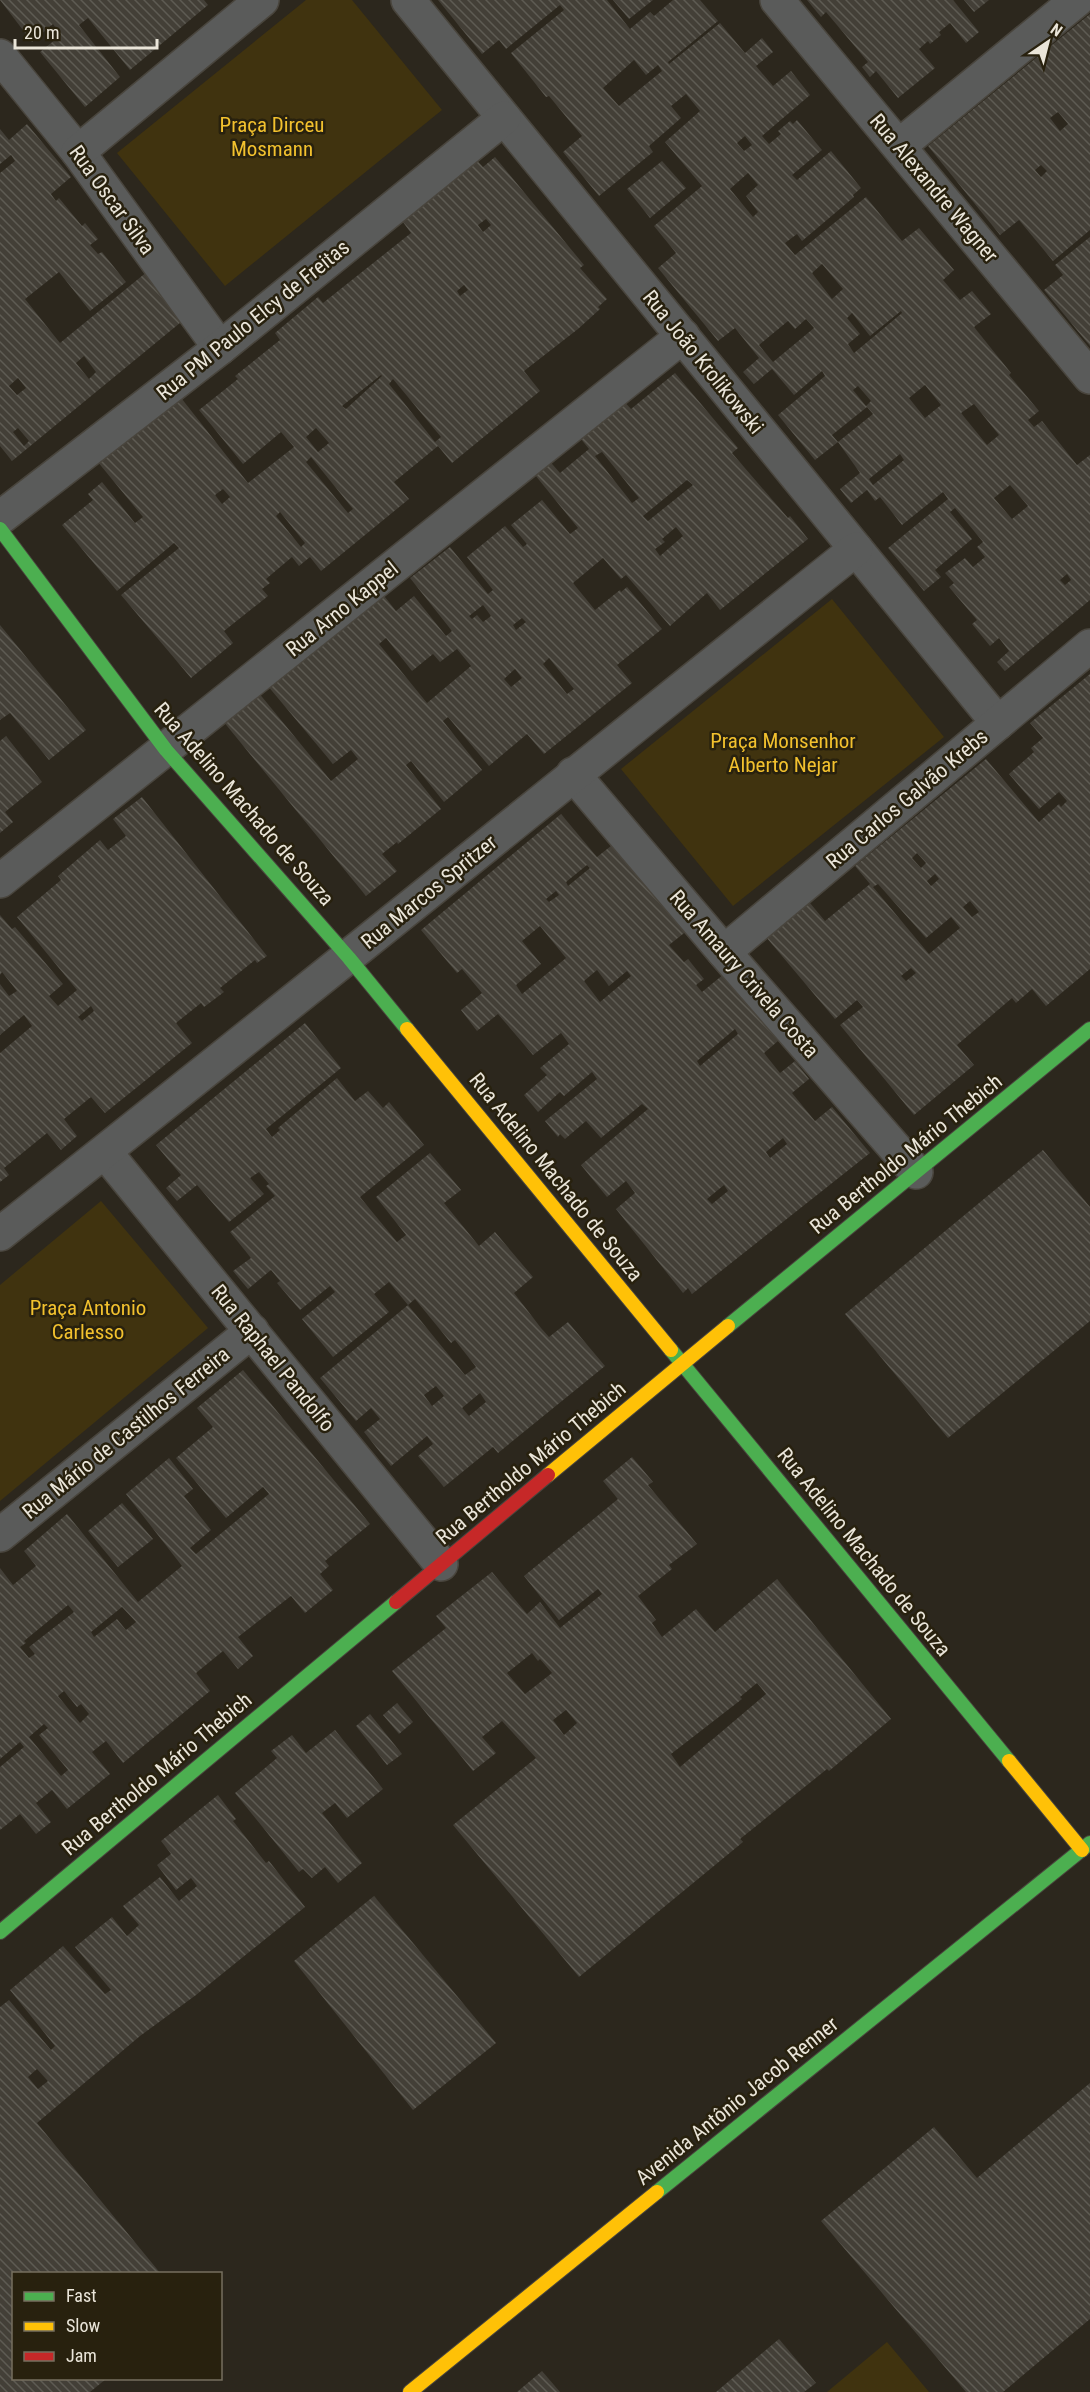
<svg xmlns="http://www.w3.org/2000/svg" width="1090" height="2392" font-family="'Roboto Condensed',sans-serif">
  <defs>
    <pattern id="building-back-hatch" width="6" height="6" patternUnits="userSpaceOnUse" patternTransform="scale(1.5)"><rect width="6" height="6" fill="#433f37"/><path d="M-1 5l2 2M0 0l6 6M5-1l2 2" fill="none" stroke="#5e5b53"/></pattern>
  </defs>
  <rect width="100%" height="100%" fill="#2c271d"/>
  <g fill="#40330f">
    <path d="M 306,0 L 352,0 L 442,110 L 225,286 L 117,153 Z"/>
    <path d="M 832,599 L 944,737 L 733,906 L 621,769 Z"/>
    <path d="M 101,1201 L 208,1328 L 0,1501 L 0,1285 Z"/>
    <path d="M 887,2342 L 929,2392 L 827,2392 Z"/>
  </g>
  <g fill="url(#building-back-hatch)" fill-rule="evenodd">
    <path d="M 0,0 L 204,0 L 208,5 L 130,70 L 88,18 L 79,25 L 120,77 L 85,107 L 40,52 L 61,35 L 53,24 L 32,42 Z"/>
    <path d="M 438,0 L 607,0 L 630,29 L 650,12 L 654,16 L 673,0 L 700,0 L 718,21 L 668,62 L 669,64 L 720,23 L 745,53 L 762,38 L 773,52 L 756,66 L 773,86 L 791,71 L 810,95 L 762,136 L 769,144 L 781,134 L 778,131 L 790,121 L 793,124 L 797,120 L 822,150 L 792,175 L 797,180 L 831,151 L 861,188 L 853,195 L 854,197 L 802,241 L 797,234 L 785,243 L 795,255 L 866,197 L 902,241 L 919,228 L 954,270 L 943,280 L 960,300 L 972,291 L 991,314 L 974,327 L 1011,373 L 1009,375 L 1039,411 L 1028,420 L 1034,427 L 1042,421 L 1077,465 L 1090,455 L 1090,600 L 1005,671 L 997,662 L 1009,651 L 999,638 L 990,646 L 972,624 L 977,620 L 949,587 L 954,583 L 945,573 L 965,558 L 973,567 L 985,557 L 977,547 L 983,542 L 955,508 L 950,512 L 972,539 L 935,570 L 941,577 L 924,591 L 888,548 L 948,499 L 943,492 L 902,525 L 880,497 L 875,501 L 867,490 L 851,503 L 840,489 L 860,473 L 838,442 L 873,414 L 867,407 L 832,435 L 838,442 L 815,460 L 778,415 L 825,376 L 822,371 L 794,395 L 772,369 L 754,384 L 743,372 L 759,358 L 735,328 L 718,341 L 658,268 L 676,253 L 654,226 L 702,186 L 665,142 L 700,111 L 686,94 L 671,106 L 681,118 L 649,146 L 653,152 L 599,196 L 563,152 L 582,136 L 549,96 L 546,97 L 511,53 L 564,10 L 560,5 L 506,49 L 499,40 L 482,54 ZM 634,60 L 646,75 L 658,65 L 662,71 L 619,106 L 603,88 ZM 745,136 L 752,145 L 744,151 L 737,143 ZM 748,173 L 758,185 L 746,196 L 758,212 L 753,217 L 730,189 ZM 822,264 L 843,289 L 832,299 L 812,273 ZM 901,311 L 902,313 L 854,353 L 848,344 L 860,334 L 847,318 L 852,313 L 870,336 ZM 806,319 L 814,328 L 773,362 L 759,345 L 788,321 L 795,329 ZM 925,385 L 941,405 L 925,418 L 909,398 ZM 858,386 L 871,401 L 866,406 L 853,390 ZM 974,404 L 999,435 L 987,445 L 961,413 ZM 900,454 L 904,460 L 873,485 L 869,479 ZM 1010,485 L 1028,506 L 1012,519 L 994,498 ZM 1067,574 L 1071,580 L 1065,585 L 1060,580 Z"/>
    <path d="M 613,0 L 653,0 L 629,19 Z"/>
    <path d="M 807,0 L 953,0 L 979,32 L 966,43 L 950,23 L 939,32 L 941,35 L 930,44 L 928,41 L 919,49 L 935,68 L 898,98 L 876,71 L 870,77 L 862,67 L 868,62 L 826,12 L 821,17 Z"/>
    <path d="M 964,0 L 989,0 L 974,12 Z"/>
    <path d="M 1090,14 L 1090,230 L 1053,261 L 1019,220 L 1000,235 L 928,146 ZM 1058,112 L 1068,124 L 1060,131 L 1050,118 ZM 1041,165 L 1047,171 L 1041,177 L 1035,170 Z"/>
    <path d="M 27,124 L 71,177 L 51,194 L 56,201 L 59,198 L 82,226 L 85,223 L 98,239 L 90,245 L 98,254 L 102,252 L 126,282 L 90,311 L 59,272 L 25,299 L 60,343 L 148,271 L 186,318 L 12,461 L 0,446 L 0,173 L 15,161 L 11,155 L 0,164 L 0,129 L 9,140 ZM 84,356 L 96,372 L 89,379 L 76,363 ZM 18,378 L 26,388 L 17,395 L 9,386 ZM 18,428 L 29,441 L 24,446 L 13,432 Z"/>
    <path d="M 470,153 L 483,167 L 495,157 L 584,265 L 580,268 L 607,299 L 598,307 L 600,309 L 578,329 L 524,371 L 540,391 L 452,463 L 438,446 L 394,482 L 409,499 L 321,571 L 310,557 L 299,566 L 292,557 L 266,579 L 270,583 L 262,589 L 268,596 L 224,631 L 233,643 L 191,678 L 121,595 L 179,548 L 174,543 L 117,591 L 62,525 L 93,500 L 88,494 L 102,482 L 135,523 L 143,517 L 97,461 L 178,394 L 248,483 L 294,447 L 281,432 L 243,464 L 199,410 L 238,379 L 235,376 L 280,340 L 275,333 L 318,297 L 323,303 L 411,233 L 397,214 ZM 486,219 L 491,225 L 483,232 L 478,225 ZM 464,285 L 468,290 L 460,296 L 457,291 ZM 381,375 L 382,376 L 346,409 L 342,406 ZM 393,379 L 441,437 L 435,442 L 389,384 ZM 316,428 L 329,443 L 318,452 L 306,437 ZM 311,457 L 353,509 L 348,513 L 306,462 ZM 223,489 L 230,497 L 222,504 L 215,495 ZM 280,512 L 305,543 L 301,547 L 276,516 Z"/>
    <path d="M 662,161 L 686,188 L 650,218 L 627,189 Z"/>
    <path d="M 1090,237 L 1090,346 L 1044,290 L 1063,275 L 1055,265 Z"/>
    <path d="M 675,373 L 738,448 L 732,453 L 788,518 L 790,516 L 808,539 L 720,610 L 707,593 L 670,626 L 626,575 L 621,579 L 603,558 L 573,583 L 595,610 L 620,590 L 621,592 L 627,587 L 662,629 L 617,665 L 632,683 L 544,754 L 527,734 L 489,766 L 448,717 L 443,721 L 482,770 L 444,802 L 411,761 L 406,765 L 441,809 L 398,844 L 397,842 L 382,854 L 397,871 L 366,896 L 223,721 L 258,692 L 331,781 L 358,759 L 351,750 L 333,764 L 267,685 L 381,592 L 396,611 L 414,596 L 446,636 L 452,631 L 410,578 L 450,547 L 488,594 L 493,590 L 467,557 L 505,526 L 523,547 L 527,544 L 511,525 L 542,500 L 570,534 L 578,528 L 531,470 L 546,457 L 560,473 L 589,449 L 576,433 L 620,397 L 631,409 ZM 602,452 L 639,498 L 632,503 L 595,456 ZM 687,480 L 693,485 L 648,521 L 643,516 ZM 676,527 L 683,536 L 660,556 L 655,549 L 665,542 L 662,539 ZM 483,605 L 491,616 L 483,622 L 477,615 L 472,619 L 469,616 ZM 522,618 L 526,622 L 516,630 L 513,625 ZM 386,638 L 412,671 L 433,654 L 440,662 L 457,649 L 471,666 L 427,703 L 379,644 ZM 549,658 L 574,689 L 567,694 L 543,664 ZM 515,669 L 522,678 L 511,687 L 504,679 Z"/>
    <path d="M 0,625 L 86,730 L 49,760 L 10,713 L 0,720 Z"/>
    <path d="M 1090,674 L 1090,969 L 1046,1006 L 1032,989 L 1016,1003 L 1012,998 L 957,1045 L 974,1065 L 914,1115 L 840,1025 L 863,1007 L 857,1000 L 835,1019 L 766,937 L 810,903 L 825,921 L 870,884 L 855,866 L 986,759 L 1039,822 L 1059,804 L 1061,807 L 1067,801 L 1059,792 L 1039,809 L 1009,774 L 1034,752 L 1031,748 L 1043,738 L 1030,723 ZM 917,853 L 926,863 L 921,868 L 912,858 ZM 935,874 L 939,879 L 931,886 L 927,881 ZM 878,884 L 926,938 L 951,917 L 960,928 L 929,954 L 873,887 ZM 970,901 L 979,912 L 972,917 L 963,907 ZM 911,968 L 916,973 L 906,981 L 901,976 Z"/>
    <path d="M 6,736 L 42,782 L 5,812 L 13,822 L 0,833 L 0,741 Z"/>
    <path d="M 142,797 L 267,956 L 257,963 L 255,960 L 220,988 L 224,992 L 204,1007 L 201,1003 L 176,1023 L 192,1043 L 105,1113 L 91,1097 L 64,1119 L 77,1136 L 61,1150 L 47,1133 L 4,1168 L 9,1175 L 0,1182 L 0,1053 L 32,1026 L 24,1015 L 0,1035 L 0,984 L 9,996 L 17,991 L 2,972 L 0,975 L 0,915 L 12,929 L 15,927 L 63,984 L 49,996 L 58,1006 L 77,990 L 17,917 L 61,880 L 58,876 L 100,840 L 108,850 L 126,836 L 113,819 ZM 91,1006 L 94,1011 L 82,1021 L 78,1017 Z"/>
    <path d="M 561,814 L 597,857 L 616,842 L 688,930 L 669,945 L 684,962 L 688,959 L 704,979 L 696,985 L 702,992 L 724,974 L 778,1041 L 764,1053 L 780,1073 L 795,1061 L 809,1079 L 792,1093 L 815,1121 L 832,1107 L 870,1153 L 692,1294 L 688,1288 L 683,1293 L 616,1209 L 635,1193 L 626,1181 L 607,1197 L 581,1165 L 648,1109 L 642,1104 L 601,1138 L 586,1121 L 565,1139 L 560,1134 L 558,1137 L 545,1121 L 597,1079 L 592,1072 L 564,1096 L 560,1092 L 538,1112 L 524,1095 L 547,1075 L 540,1068 L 569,1044 L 561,1033 L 533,1055 L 498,1014 L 477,1031 L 461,1010 L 482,993 L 462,969 L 457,973 L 421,930 ZM 587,865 L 590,868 L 568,886 L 566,882 ZM 556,891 L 559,895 L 549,902 L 546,899 ZM 540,926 L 566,958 L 522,994 L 516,985 L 541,964 L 522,941 ZM 597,970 L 609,986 L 627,971 L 631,976 L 600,1002 L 584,981 ZM 735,1029 L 738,1034 L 700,1066 L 697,1061 ZM 783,1138 L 787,1144 L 770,1158 L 766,1152 ZM 724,1185 L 728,1191 L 712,1204 L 707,1199 Z"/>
    <path d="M 305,1023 L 341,1068 L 266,1129 L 272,1137 L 280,1130 L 278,1128 L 337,1078 L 355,1101 L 368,1091 L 383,1108 L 389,1102 L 424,1145 L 360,1197 L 397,1242 L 406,1235 L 376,1197 L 430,1153 L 461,1190 L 444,1203 L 479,1246 L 495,1232 L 533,1277 L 514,1293 L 541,1328 L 549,1337 L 568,1322 L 605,1366 L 498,1453 L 493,1447 L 444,1487 L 418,1456 L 433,1444 L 427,1436 L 391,1466 L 364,1432 L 380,1419 L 371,1408 L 356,1421 L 320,1378 L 408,1305 L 465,1375 L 476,1367 L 455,1340 L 451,1343 L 415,1299 L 408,1305 L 389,1282 L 374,1294 L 389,1312 L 333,1357 L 302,1319 L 335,1292 L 330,1286 L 300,1310 L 277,1283 L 280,1281 L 271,1270 L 248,1289 L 233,1271 L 251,1258 L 230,1232 L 275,1196 L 266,1186 L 269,1184 L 259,1172 L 250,1178 L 264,1194 L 229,1222 L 197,1185 L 177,1201 L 166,1188 L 181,1175 L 156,1145 ZM 436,1386 L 444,1396 L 432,1406 L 424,1395 ZM 480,1393 L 486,1402 L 469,1416 L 462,1408 Z"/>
    <path d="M 1043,1150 L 1090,1207 L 1090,1321 L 948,1438 L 845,1314 Z"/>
    <path d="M 243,1370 L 370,1524 L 325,1561 L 329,1566 L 320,1574 L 333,1590 L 305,1613 L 291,1596 L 238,1637 L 253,1656 L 238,1669 L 223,1651 L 196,1673 L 210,1691 L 123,1763 L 106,1741 L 92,1752 L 110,1774 L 67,1809 L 52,1790 L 36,1803 L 51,1822 L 36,1834 L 20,1814 L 0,1830 L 0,1767 L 24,1747 L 20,1742 L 0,1759 L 0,1568 L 13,1585 L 36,1566 L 24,1551 L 67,1514 L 138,1602 L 182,1566 L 126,1494 L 169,1458 L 193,1489 L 184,1496 L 211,1530 L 190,1548 L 196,1554 L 269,1494 L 263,1487 L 226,1518 L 176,1458 L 213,1427 L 197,1408 ZM 68,1605 L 74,1612 L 29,1647 L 35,1654 L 29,1658 L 20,1647 L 26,1643 L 24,1641 ZM 122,1607 L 136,1622 L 126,1630 L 117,1619 L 94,1637 L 91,1632 ZM 64,1691 L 77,1707 L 81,1704 L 89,1714 L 80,1723 L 58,1696 ZM 44,1724 L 48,1728 L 39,1735 L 68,1770 L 61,1776 L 29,1737 Z"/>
    <path d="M 632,1457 L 653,1482 L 648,1485 L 697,1544 L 669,1565 L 672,1569 L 638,1596 L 656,1620 L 652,1623 L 662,1637 L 696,1609 L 715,1632 L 777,1579 L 891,1719 L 829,1771 L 827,1769 L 740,1839 L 743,1842 L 579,1977 L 453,1825 L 536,1758 L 502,1721 L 482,1737 L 496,1753 L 473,1771 L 392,1671 L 446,1628 L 436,1616 L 492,1572 L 527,1614 L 540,1602 L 560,1628 L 602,1594 L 598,1589 L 559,1620 L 524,1576 L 618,1499 L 603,1481 ZM 532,1653 L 538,1661 L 540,1659 L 552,1673 L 525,1694 L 507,1673 ZM 757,1683 L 766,1694 L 680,1767 L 671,1754 L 742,1699 L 740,1697 ZM 566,1710 L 577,1723 L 564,1735 L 553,1720 Z"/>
    <path d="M 122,1503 L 153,1539 L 118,1567 L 88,1531 Z"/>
    <path d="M 397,1703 L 413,1722 L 399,1734 L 383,1715 Z"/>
    <path d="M 370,1714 L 402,1754 L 387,1765 L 356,1726 Z"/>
    <path d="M 335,1730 L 383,1789 L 347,1818 L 335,1803 L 322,1813 L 362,1863 L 338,1883 L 325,1867 L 312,1878 L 303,1869 L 299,1872 L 235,1793 L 277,1758 L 271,1751 L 292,1735 L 306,1753 Z"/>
    <path d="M 218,1795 L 236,1819 L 233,1821 L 266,1863 L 269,1861 L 305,1907 L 196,1995 L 140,2036 L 37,2123 L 161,2274 L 14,2274 L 14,2379 L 106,2379 L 90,2392 L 0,2392 L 0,2007 L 9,2000 L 51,2050 L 55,2046 L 10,1990 L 63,1946 L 105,1994 L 111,1990 L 75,1947 L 112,1917 L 127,1936 L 139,1925 L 123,1906 L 160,1877 L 179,1901 L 197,1886 L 191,1878 L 176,1890 L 157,1865 L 171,1854 L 161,1841 ZM 37,2069 L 48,2081 L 38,2089 L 28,2077 Z"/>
    <path d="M 374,1896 L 496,2043 L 413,2110 L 294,1961 Z"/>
    <path d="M 1090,2083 L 1090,2319 L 1003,2392 L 966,2392 L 821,2221 L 934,2127 L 977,2178 Z"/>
    <path d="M 779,2339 L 816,2383 L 804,2392 L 716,2392 Z"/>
    <path d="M 542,2371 L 560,2392 L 517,2392 Z"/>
  </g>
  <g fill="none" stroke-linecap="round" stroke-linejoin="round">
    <g stroke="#49453d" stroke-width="36">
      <g id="street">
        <path d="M 408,0 L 998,723"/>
        <path d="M 777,0 L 1090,377"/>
        <path d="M 0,56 L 78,152 L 220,348"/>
        <path d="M 899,146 L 1077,0"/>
        <path d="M 78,152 L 262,0"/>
        <path d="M 0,518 L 220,348 L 504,118"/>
        <path d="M 573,774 L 724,952 L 916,1172"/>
        <path d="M 0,881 L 683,336"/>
        <path d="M 724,952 L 1090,646"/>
        <path d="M 105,1152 L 441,1564"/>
        <path d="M 0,1234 C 287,1008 570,777 856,549"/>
        <path d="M 0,1535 L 252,1331"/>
      </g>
    </g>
    <g stroke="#49453d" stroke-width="16">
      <g id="fast">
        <path d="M 0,529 L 166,750 L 349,958 L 407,1029"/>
        <path d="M 728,1326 L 1090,1029"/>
        <path d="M 671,1350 L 1009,1761"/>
        <path d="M 0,1932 L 396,1602"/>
        <path d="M 657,2192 L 1090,1843"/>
      </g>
    </g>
    <g stroke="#49453d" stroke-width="16">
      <g id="slow">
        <path d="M 407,1029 L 671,1350"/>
        <path d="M 548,1475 L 728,1326"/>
        <path d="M 1009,1761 L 1082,1850"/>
        <path d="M 410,2392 L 657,2192"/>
      </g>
    </g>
    <g stroke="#49453d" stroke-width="16">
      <path id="jam" d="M 396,1602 L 548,1475"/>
    </g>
    <use href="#street" stroke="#5a5b5a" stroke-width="33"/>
    <use href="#fast" stroke="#4caf50" stroke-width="14"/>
    <use href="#slow" stroke="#ffc107" stroke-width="14"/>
    <use href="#jam" stroke="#c62828" stroke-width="14"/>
  </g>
  <g text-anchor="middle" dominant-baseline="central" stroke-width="5" stroke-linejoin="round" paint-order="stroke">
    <g font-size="21" fill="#f2c12e" stroke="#28210e">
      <text x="272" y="125">Praça Dirceu<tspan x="272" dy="24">Mosmann</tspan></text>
      <text x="783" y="741">Praça Monsenhor<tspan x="783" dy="24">Alberto Nejar</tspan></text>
      <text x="88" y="1308">Praça Antonio<tspan x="88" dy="24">Carlesso</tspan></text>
    </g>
    <g font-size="21" fill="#eae5d9" stroke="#28210e">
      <text transform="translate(934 188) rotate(50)">Rua Alexandre Wagner</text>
      <text transform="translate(112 200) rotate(54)">Rua Oscar Silva</text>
      <text transform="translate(253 320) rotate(-39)">Rua PM Paulo Elcy de Freitas</text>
      <text transform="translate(703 362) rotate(51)">Rua João Krolikowski</text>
      <text transform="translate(342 609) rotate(-39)">Rua Arno Kappel</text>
      <text transform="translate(907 799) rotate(-40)">Rua Carlos Galvão Krebs</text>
      <text transform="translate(244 804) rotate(49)">Rua Adelino Machado de Souza</text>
      <text transform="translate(429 892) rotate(-39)">Rua Marcos Spritzer</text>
      <text transform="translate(744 974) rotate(49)">Rua Amaury Crivela Costa</text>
      <text transform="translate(906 1154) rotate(-39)">Rua Bertholdo Mário Thebich</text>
      <text transform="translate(556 1177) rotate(51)">Rua Adelino Machado de Souza</text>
      <text transform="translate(273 1358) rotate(51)">Rua Raphael Pandolfo</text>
      <text transform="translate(126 1433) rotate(-39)">Rua Mário de Castilhos Ferreira</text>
      <text transform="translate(531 1463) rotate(-40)">Rua Bertholdo Mário Thebich</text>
      <text transform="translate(864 1552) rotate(51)">Rua Adelino Machado de Souza</text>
      <text transform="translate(157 1774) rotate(-40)">Rua Bertholdo Mário Thebich</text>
      <text transform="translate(737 2101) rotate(-39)">Avenida Antônio Jacob Renner</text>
    </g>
  </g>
  <rect x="12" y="2272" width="210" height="108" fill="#28210e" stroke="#766f5f" stroke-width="1.5"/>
  <rect x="24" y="2292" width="30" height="9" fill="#4caf50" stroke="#766f5f" stroke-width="1.5"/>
  <text x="66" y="2302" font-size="18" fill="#eae5d9">Fast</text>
  <rect x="24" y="2322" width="30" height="9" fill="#ffc107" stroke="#766f5f" stroke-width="1.5"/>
  <text x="66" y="2332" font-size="18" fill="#eae5d9">Slow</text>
  <rect x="24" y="2352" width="30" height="9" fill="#c62828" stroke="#766f5f" stroke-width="1.5"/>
  <text x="66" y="2362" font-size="18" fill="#eae5d9">Jam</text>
  <g transform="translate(1048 42) rotate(35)" stroke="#28210e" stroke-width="4.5" paint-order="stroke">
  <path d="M0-4.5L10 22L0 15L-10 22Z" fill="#eae5d9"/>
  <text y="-9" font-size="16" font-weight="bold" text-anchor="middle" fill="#eae5d9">N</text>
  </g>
  <path d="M15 39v9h142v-9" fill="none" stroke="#eae5d9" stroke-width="3"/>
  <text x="24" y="39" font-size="18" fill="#eae5d9" stroke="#28210e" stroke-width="4.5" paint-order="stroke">20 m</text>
</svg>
